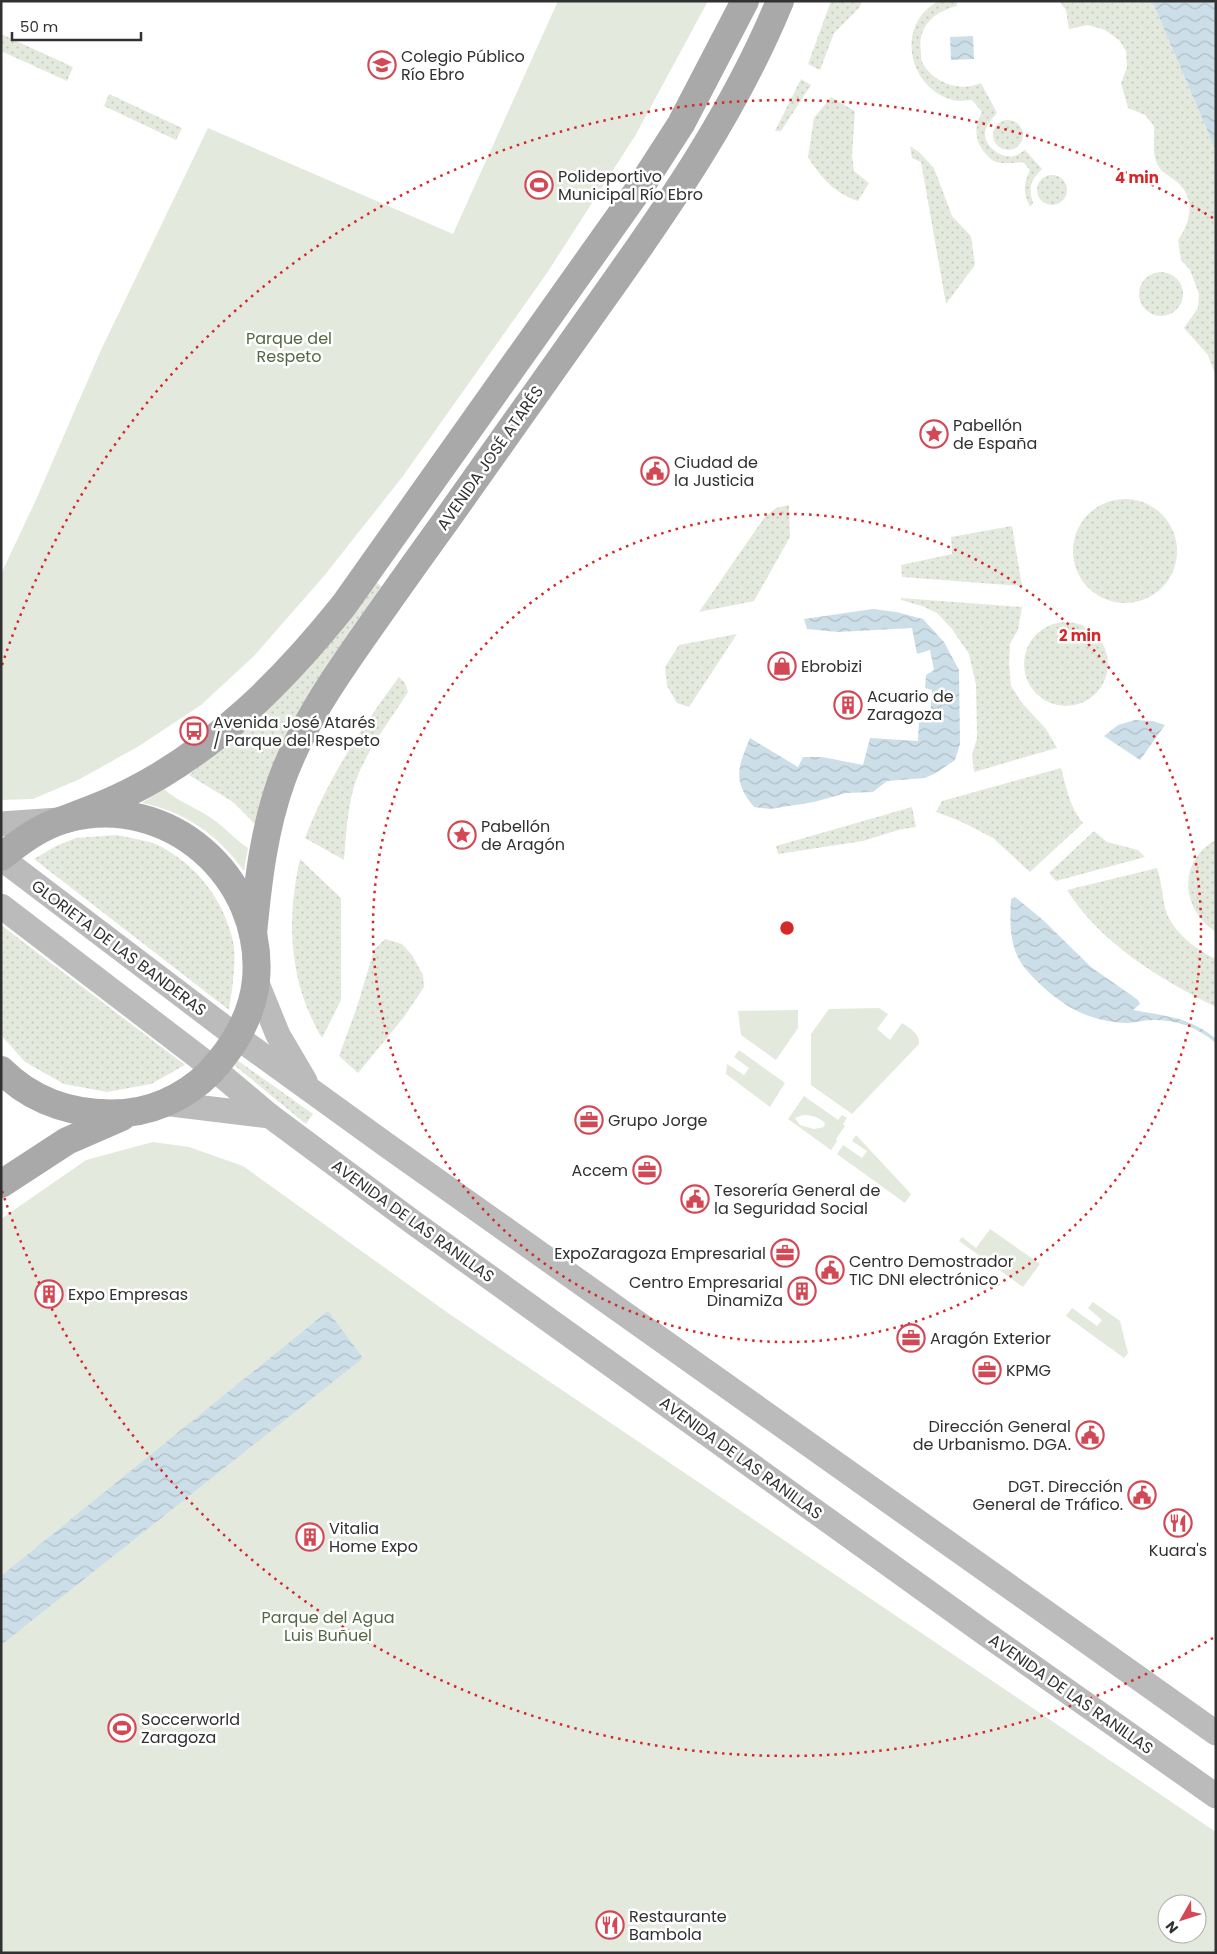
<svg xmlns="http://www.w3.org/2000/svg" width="1217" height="1954" font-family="Poppins,sans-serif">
  <defs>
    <pattern id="grass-dots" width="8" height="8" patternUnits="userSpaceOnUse" patternTransform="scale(1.25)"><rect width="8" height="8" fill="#e4e9de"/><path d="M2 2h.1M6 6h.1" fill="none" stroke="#c4c8bf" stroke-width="1.8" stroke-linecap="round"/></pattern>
    <pattern id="water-waves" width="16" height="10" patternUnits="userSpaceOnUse" patternTransform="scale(1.25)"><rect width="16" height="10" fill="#ccdee7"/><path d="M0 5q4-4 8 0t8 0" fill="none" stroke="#b0bfc7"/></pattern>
  </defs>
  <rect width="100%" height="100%" fill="#fff"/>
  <g fill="url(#grass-dots)">
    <path d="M 831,1 L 862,1 L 859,8 L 834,33 L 820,70 L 808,64 Z"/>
    <path d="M 939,1 L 956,1 L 957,6 C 933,12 917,27 921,53 C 921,56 921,61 923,64 C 935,84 961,92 981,83 L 997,113 C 992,119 985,125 985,134 C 985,147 1002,159 1014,156 C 1018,155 1022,152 1025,150 L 1042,169 C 1030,182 1028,186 1033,203 L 1030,207 C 1023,192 1023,185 1030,170 L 1023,162 C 1014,163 1005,164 996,162 C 992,161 990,158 987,155 C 975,143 973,127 982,112 L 972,100 C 966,100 958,102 953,100 C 907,88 895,23 939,1 Z"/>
    <path d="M 1059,1 L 1152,1 L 1216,151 L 1216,376 L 1208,355 L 1184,328 L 1198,308 L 1199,294 L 1190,270 L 1181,260 L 1178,240 C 1191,222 1196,198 1177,182 C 1172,177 1162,173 1159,167 C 1151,155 1155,139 1154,126 L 1145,115 L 1128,108 L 1121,83 L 1127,67 L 1126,51 L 1119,40 L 1105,30 L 1088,25 L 1069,29 L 1066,10 Z"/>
    <path d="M 1,34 L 73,67 L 67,81 L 1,51 Z"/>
    <path d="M 801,79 L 811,85 L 781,131 L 775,131 Z"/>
    <path d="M 109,94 L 182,128 L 176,140 L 104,106 Z"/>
    <path d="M 831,97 L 855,111 L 852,155 L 854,171 L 869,183 L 858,201 C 836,194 820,177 808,157 L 814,118 Z"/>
    <circle cx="1008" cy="135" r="15"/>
    <path d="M 910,146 L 919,152 L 934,168 L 952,216 L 971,236 L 975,265 L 946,304 L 921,162 L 912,158 Z"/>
    <circle cx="1052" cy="190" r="15"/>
    <circle cx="1161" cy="294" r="22"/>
    <circle cx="1125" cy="551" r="52"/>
    <path d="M 789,505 L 790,537 L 754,601 L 699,612 L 764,518 L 776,508 Z"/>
    <path d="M 1012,526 L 1022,586 L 902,577 L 901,565 L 952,554 L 951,537 Z"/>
    <path d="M 375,581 L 383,588 L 255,824 L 233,802 L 189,775 L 273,701 Z"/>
    <path d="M 901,598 L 1022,607 L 1018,630 L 1010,644 L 1009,663 L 1011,686 L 1022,703 L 1046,729 L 1057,748 L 974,772 L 972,755 L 977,738 L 976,685 L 969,654 L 952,629 L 937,613 L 922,606 L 901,600 Z"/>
    <circle cx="1066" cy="664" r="42"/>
    <path d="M 737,634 L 689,707 L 677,703 L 667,686 L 665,667 L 679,645 Z"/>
    <path d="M 399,677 L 405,683 L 408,692 C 388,724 363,754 353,790 C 347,813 346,837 344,860 L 305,838 C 328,778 362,727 399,677 Z"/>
    <path d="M 1061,768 C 1066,786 1070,809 1083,823 L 1030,872 L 993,838 L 960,821 L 936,812 L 942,801 Z"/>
    <path d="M 912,807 L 916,827 L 898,830 L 863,841 L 778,854 L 776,846 Z"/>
    <path d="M 1094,831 L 1107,842 L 1138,850 L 1145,857 L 1056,881 L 1049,873 Z"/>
    <path d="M 117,835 C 130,838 146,840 158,845 C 197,865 223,899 233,941 C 237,959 232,991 229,1010 L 34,859 L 56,846 L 76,838 Z"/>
    <path d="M 1216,840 L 1216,932 C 1181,910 1177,861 1216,840 Z"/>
    <path d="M 300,859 L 341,898 L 341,1000 L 322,1038 C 289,983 286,921 300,859 Z"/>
    <path d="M 1157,868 C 1162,882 1162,897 1166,911 C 1173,932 1196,950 1216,959 L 1216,1007 C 1160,979 1101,944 1067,890 Z"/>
    <path d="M 1,925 L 185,1065 L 151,1084 L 107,1092 L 64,1084 L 25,1062 L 1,1035 Z"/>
    <path d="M 385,939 L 402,944 L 412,955 L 423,975 L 424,987 L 404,1017 L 358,1073 L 339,1056 L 357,1007 L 374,950 Z"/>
    <path d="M 237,1060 L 313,1114 L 306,1124 L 234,1065 Z"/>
  </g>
  <g fill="#e4e9de" fill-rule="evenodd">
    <path d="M 558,1 L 708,1 L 635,136 L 547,273 L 403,476 L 324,576 L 254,656 L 201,705 L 139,746 L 80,779 L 33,799 L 1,800 L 1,574 L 35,502 L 101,350 L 208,128 L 453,234 Z"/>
    <path d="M 164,789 C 178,802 196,807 211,818 C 225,827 234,839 248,848 L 244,871 C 218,835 186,812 142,803 Z"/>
    <path d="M 879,1008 L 888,1014 L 877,1029 L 890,1040 L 902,1023 C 910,1028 920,1034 919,1044 L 852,1114 L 811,1085 L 811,1034 L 829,1009 Z"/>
    <path d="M 798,1010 L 798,1028 L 776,1060 L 741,1035 L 738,1011 Z"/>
    <path d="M 739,1050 L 785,1083 L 770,1107 L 726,1074 L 727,1064 L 744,1075 L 749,1068 L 734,1057 Z"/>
    <path d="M 804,1096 L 838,1120 L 842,1115 L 847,1118 L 843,1124 L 845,1126 L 836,1139 L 837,1141 L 831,1150 L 788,1119 ZM 803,1115 C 811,1115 819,1117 825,1123 L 824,1127 L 814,1129 L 800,1125 L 795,1118 Z"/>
    <path d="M 856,1135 L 911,1194 L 905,1203 L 837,1154 L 843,1145 L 862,1158 L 867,1151 L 852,1141 Z"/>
    <path d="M 153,1142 L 189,1147 L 243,1166 L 448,1313 L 1216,1832 L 1216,1953 L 1,1953 L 1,1219 L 86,1160 ZM 1167,1904 L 1197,1904 L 1197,1934 L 1167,1934 Z"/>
    <path d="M 990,1229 L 1040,1264 L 1023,1287 L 959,1241 L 962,1237 L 976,1248 Z"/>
    <path d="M 1093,1302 L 1120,1321 L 1128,1353 L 1124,1358 L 1066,1316 L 1072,1308 L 1097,1326 L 1102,1320 L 1088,1308 Z"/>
  </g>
  <g fill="url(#water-waves)">
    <path d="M 1152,1 L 1216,1 L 1216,151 Z"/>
    <path d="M 973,36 L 974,59 L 951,60 L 950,37 Z"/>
    <path d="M 873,609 L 896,612 L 923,619 L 944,642 L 959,670 L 960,744 L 955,760 L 936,773 L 925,778 L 887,781 L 873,792 L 846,793 L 814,802 L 770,809 L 754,807 C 732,781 738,767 750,738 L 798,767 L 803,757 L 822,757 L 863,765 L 870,738 L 918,741 L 919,720 L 930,721 L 932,690 L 925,688 L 926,675 L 934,670 L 930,650 L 917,654 L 912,628 L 838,632 L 807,629 L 804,619 Z"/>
    <path d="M 1135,720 L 1152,721 L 1165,725 L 1140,760 L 1104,736 L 1118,725 Z"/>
    <path d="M 1015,897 L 1043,920 L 1091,967 L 1138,1000 L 1140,1004 L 1133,1010 C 1165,1016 1189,1017 1215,1038 L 1216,1043 C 1197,1027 1177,1020 1153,1020 C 1144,1020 1135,1023 1126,1023 C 1090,1021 1067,1009 1041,985 C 1033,977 1024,969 1019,959 C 1009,941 1010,918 1011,899 Z"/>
    <path d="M 328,1311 L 363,1358 L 1,1645 L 1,1576 Z"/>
  </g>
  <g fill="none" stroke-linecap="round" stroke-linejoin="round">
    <g stroke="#bbb" stroke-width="25">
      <path d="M 1,824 L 59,820"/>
      <path d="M 1,858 L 237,1037 L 385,1144 L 1216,1733"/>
      <path d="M 1,906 L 214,1069 L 270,1116 L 414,1223 L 986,1634 L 1216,1796"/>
      <path d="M 256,981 L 278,1035 L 305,1081"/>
      <path d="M 163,1103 L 270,1116"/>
    </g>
    <g stroke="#a9a9a9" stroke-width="28">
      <path d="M 66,819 C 86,811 107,804 126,794 C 214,751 284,680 344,605 L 641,186 L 681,124 L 745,1"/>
      <path d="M 1,857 C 21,841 41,826 66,819 C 168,791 265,877 256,980 C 253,1010 238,1039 219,1062 C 197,1090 161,1110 125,1113 C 79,1116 35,1104 1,1070"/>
      <path d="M 253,934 C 258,881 264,829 282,779 C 302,725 333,680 366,633 C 392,596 418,559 445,522 C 497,448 550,374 602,300 C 669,206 736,109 780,1"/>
      <path d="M 1,1184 L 67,1141 L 122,1117"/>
    </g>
  </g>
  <g fill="none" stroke="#d62828" stroke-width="2.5" stroke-dasharray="2.5 5">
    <circle cx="787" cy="928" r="414"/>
    <path d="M1213 1638A828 828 0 0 1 2 1191M2 665A828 828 0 0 1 1213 218"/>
  </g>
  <defs>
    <g id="school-ring" transform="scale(1.4375)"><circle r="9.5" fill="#fff" stroke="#d24955" stroke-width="1.5"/><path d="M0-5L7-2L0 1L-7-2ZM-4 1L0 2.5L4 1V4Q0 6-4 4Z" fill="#d24955"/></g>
    <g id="stadium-ring" transform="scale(1.4375)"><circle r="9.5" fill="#fff" stroke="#d24955" stroke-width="1.5"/><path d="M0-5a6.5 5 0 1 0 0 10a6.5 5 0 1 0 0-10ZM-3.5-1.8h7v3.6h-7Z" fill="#d24955"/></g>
    <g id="sight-ring" transform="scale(1.4375)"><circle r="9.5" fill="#fff" stroke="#d24955" stroke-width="1.5"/><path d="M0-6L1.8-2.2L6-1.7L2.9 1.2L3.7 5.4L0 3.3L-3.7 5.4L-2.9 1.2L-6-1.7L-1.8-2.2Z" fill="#d24955"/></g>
    <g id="civic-ring" transform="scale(1.4375)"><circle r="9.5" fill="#fff" stroke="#d24955" stroke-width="1.5"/><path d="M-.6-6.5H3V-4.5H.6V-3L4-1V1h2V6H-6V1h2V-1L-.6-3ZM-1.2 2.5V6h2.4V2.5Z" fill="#d24955"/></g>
    <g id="shop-ring" transform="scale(1.4375)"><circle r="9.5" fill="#fff" stroke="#d24955" stroke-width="1.5"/><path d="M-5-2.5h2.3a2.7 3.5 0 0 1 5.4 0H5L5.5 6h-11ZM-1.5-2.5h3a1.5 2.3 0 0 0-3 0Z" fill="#d24955"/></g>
    <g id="building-ring" transform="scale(1.4375)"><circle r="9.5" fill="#fff" stroke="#d24955" stroke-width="1.5"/><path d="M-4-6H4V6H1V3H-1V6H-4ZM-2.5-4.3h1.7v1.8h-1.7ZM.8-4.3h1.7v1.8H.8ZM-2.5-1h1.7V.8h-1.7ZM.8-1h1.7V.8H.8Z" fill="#d24955"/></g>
    <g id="bus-ring" transform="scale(1.4375)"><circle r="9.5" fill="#fff" stroke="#d24955" stroke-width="1.5"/><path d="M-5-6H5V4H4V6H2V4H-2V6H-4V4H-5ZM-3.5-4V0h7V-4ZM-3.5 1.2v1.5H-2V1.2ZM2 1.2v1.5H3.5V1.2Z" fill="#d24955"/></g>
    <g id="office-ring" transform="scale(1.4375)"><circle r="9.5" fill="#fff" stroke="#d24955" stroke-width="1.5"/><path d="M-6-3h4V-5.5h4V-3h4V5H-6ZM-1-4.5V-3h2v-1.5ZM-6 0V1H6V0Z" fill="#d24955"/></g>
    <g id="restaurant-ring" transform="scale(1.4375)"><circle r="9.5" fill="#fff" stroke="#d24955" stroke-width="1.5"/><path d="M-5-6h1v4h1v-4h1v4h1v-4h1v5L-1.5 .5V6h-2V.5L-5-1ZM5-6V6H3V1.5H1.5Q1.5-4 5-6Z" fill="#d24955"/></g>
  </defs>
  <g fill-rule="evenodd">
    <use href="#school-ring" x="382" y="65"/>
    <use href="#stadium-ring" x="539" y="185"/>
    <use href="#sight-ring" x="934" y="434"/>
    <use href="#civic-ring" x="655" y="471"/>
    <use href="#shop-ring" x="782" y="666"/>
    <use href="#building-ring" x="848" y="705"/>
    <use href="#bus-ring" x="194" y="731"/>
    <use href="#sight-ring" x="462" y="835"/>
    <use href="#office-ring" x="589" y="1120"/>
    <use href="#office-ring" x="647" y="1170"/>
    <use href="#civic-ring" x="695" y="1199"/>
    <use href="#office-ring" x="785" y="1253"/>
    <use href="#civic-ring" x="830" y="1270"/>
    <use href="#building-ring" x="802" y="1291"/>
    <use href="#building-ring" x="49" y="1294"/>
    <use href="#office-ring" x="911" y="1338"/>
    <use href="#office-ring" x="987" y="1370"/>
    <use href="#civic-ring" x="1090" y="1435"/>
    <use href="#civic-ring" x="1142" y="1495"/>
    <use href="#restaurant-ring" x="1178" y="1523"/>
    <use href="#building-ring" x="310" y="1537"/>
    <use href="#stadium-ring" x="122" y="1728"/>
    <use href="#restaurant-ring" x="610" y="1925"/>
  </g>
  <g text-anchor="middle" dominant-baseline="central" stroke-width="5" stroke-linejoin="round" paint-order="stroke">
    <g font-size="16" fill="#313131" stroke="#fff" text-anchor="start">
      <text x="401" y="56">Colegio Público<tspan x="401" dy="18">Río Ebro</tspan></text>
      <text x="558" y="176">Polideportivo<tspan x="558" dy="18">Municipal Río Ebro</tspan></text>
      <text x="953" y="425">Pabellón<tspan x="953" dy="18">de España</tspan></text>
      <text x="674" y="462">Ciudad de<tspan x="674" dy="18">la Justicia</tspan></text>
      <text x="801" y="666">Ebrobizi</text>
      <text x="867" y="696">Acuario de<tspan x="867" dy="18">Zaragoza</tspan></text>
      <text x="213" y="722">Avenida José Atarés<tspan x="213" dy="18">/ Parque del Respeto</tspan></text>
      <text x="481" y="826">Pabellón<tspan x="481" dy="18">de Aragón</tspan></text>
      <text x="608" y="1120">Grupo Jorge</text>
      <text x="628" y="1170" text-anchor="end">Accem</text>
      <text x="714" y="1190">Tesorería General de<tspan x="714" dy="18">la Seguridad Social</tspan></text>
      <text x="766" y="1253" text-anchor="end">ExpoZaragoza Empresarial</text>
      <text x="849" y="1261">Centro Demostrador<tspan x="849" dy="18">TIC DNI electrónico</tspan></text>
      <text x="783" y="1282" text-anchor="end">Centro Empresarial<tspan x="783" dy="18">DinamiZa</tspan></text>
      <text x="68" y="1294">Expo Empresas</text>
      <text x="930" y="1338">Aragón Exterior</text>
      <text x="1006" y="1370">KPMG</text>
      <text x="1071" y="1426" text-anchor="end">Dirección General<tspan x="1071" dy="18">de Urbanismo. DGA.</tspan></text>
      <text x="1123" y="1486" text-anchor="end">DGT. Dirección<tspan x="1123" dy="18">General de Tráfico.</tspan></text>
      <text x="329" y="1528">Vitalia<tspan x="329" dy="18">Home Expo</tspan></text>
      <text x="1178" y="1550" text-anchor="middle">Kuara's</text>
      <text x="141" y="1719">Soccerworld<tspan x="141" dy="18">Zaragoza</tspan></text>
      <text x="629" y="1916">Restaurante<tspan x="629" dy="18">Bambola</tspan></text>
    </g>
    <g font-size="16" fill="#556843" stroke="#fff">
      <text x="289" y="338">Parque del<tspan x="289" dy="18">Respeto</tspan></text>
      <text x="328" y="1617">Parque del Agua<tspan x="328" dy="18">Luis Buñuel</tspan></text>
    </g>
    <g font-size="16" fill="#313131" stroke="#fff">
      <text transform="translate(490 458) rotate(-55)">AVENIDA JOSÉ ATARÉS</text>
      <text transform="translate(119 948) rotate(37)">GLORIETA DE LAS BANDERAS</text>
      <text transform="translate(413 1221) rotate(36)">AVENIDA DE LAS RANILLAS</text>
      <text transform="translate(741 1458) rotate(36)">AVENIDA DE LAS RANILLAS</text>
      <text transform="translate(1071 1694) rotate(35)">AVENIDA DE LAS RANILLAS</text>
    </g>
  </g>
  <circle cx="787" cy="928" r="8" fill="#d62828" stroke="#fff" stroke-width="2.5"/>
  <g font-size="15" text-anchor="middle" font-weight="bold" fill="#d62828" stroke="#fff" stroke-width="5" stroke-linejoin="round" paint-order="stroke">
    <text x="1137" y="183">4 min</text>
    <text x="1080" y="641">2 min</text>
  </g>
  <rect width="1217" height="1954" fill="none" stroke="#313131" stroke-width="5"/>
  <g transform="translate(1182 1919) rotate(231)"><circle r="24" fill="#ffffff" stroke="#adadad"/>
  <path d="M0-4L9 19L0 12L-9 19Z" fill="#d24955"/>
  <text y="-8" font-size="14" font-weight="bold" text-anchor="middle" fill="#313131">N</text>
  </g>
  <path d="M12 32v8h129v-8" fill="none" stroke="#313131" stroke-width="2.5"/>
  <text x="20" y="32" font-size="15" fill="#313131" stroke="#ffffff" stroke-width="4" paint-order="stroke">50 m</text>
</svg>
